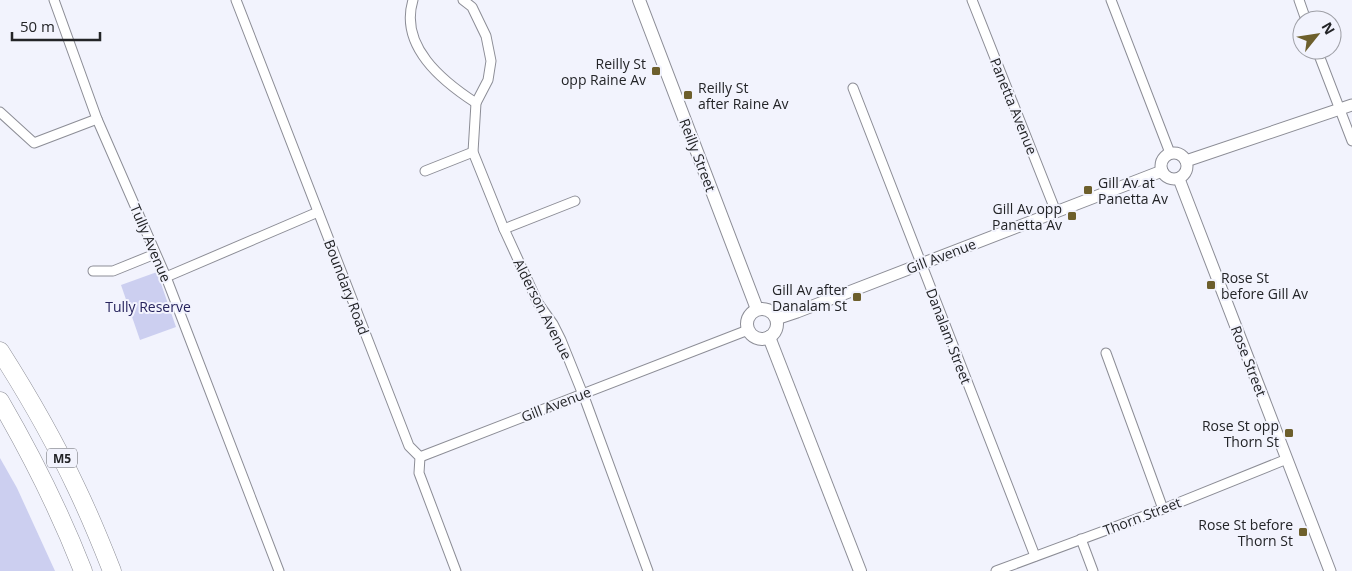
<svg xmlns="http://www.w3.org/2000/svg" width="1352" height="571" font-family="'Open Sans',sans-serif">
  <rect width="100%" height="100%" fill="#f2f3fd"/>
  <g fill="#cccff0">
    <path d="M 157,272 L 176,327 L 140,340 L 121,285 Z"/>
    <path d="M 0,458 L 17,488 L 55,571 L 0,571 Z"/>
  </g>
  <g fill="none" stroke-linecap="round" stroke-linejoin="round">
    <g stroke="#8c8d96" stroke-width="11">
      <g id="minor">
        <path d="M 54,0 L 97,119 L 166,277 L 279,571"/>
        <path d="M 236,0 L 409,446 L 420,457 L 419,473 L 456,571"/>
        <path d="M 413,0 C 399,46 442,81 476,103"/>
        <path d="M 463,0 L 472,7 L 486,36 L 491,61 L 488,80 L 476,103 L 473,152 L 504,229 L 538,303 L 553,324 L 561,340 L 586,402 L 648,571"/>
        <path d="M 972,0 L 1056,212"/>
        <path d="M 1111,0 L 1170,153"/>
        <path d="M 1299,0 L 1306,20"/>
        <path d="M 1317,50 L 1352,141"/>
        <path d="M 853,88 L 1035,556"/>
        <path d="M 0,112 L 34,143 L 97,119"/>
        <path d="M 425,171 L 473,152"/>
        <path d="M 504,229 L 575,201"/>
        <path d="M 93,271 L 113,271 L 155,254"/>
        <path d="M 166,277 L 318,212"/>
        <path d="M 1106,353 L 1163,509"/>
        <path d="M 420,457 L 748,330"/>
        <path d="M 1081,539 L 1093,571"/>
        <path d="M 996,571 L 1163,509 L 1287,459"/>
      </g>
    </g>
    <g stroke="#8c8d96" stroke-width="13">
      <g id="tertiary">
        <circle cx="1174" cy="166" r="13"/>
        <path d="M 1186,161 L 1352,105"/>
        <path d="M 1179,179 L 1330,571"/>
        <path d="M 776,319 L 797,312 L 1162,171"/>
      </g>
    </g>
    <g stroke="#8c8d96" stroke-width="14">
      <g id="secondary">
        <path d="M 639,0 L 757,309"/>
        <circle cx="762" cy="324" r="15"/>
        <path d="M 769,337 L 860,571"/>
      </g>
    </g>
    <g stroke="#8c8d96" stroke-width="19">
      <g id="motorway">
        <path d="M 0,351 C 28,395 54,440 76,487 C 89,514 101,543 112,571"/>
        <path d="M 0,401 C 32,456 60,512 83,571"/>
      </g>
    </g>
    <use href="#minor" stroke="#fff" stroke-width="9"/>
    <use href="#tertiary" stroke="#fff" stroke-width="11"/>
    <use href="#secondary" stroke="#fff" stroke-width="12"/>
    <use href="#motorway" stroke="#fff" stroke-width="18"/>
  </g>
  <g fill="#6d5f2c" stroke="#f2f3fd" stroke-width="2">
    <rect x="651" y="66" width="10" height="10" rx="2.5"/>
    <rect x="683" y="90" width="10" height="10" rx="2.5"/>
    <rect x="1083" y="185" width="10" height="10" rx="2.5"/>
    <rect x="1067" y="211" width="10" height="10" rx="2.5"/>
    <rect x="1206" y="280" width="10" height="10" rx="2.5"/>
    <rect x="852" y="292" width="10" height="10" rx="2.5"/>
    <rect x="1284" y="428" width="10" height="10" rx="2.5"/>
    <rect x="1298" y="527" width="10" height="10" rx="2.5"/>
  </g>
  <g text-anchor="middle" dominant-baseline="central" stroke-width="4" stroke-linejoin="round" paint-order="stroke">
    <rect fill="#f2f3fd" stroke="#616267" stroke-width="1" x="47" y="448.5" width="30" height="19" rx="4"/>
    <g font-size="12" font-weight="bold" fill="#232427">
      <text x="62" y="458">M5</text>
    </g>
    <g font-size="14" fill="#232427" stroke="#f2f3fd" text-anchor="end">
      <text x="646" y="63">Reilly St<tspan x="646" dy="16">opp Raine Av</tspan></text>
      <text x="698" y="87" text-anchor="start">Reilly St<tspan x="698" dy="16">after Raine Av</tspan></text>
      <text x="1098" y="182" text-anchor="start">Gill Av at<tspan x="1098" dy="16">Panetta Av</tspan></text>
      <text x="1062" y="208">Gill Av opp<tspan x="1062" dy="16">Panetta Av</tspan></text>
      <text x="1221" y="277" text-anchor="start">Rose St<tspan x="1221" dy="16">before Gill Av</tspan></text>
      <text x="847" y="289">Gill Av after<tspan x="847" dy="16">Danalam St</tspan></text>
      <text x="1279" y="425">Rose St opp<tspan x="1279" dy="16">Thorn St</tspan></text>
      <text x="1293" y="524">Rose St before<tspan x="1293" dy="16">Thorn St</tspan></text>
    </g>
    <g font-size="14" fill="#232427" stroke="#f2f3fd">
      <text transform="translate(1014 106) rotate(68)">Panetta Avenue</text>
      <text transform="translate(698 155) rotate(69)">Reilly Street</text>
      <text transform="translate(151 243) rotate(67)">Tully Avenue</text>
      <text transform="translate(941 256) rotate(-21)">Gill Avenue</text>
      <text transform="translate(347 287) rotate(69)">Boundary Road</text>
      <text transform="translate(543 309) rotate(63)">Alderson Avenue</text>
      <text transform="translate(949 336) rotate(69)">Danalam Street</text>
      <text transform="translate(1249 361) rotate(69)">Rose Street</text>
      <text transform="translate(556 404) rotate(-21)">Gill Avenue</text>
      <text transform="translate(1142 516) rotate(-21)">Thorn Street</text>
    </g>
    <g font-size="14" fill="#27245d" stroke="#f2f3fd">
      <text x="148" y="306">Tully Reserve</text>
    </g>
  </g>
  <g transform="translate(1317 35) rotate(60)"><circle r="24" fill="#f2f3fd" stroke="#9fa0a7"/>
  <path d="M0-4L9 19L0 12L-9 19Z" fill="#6d5f2c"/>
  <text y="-8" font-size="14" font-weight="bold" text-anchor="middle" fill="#232427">N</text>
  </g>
  <path d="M12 32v8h88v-8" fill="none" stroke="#232427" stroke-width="2.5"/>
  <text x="20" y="32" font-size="15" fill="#232427" stroke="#f2f3fd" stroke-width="4" paint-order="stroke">50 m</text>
</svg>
